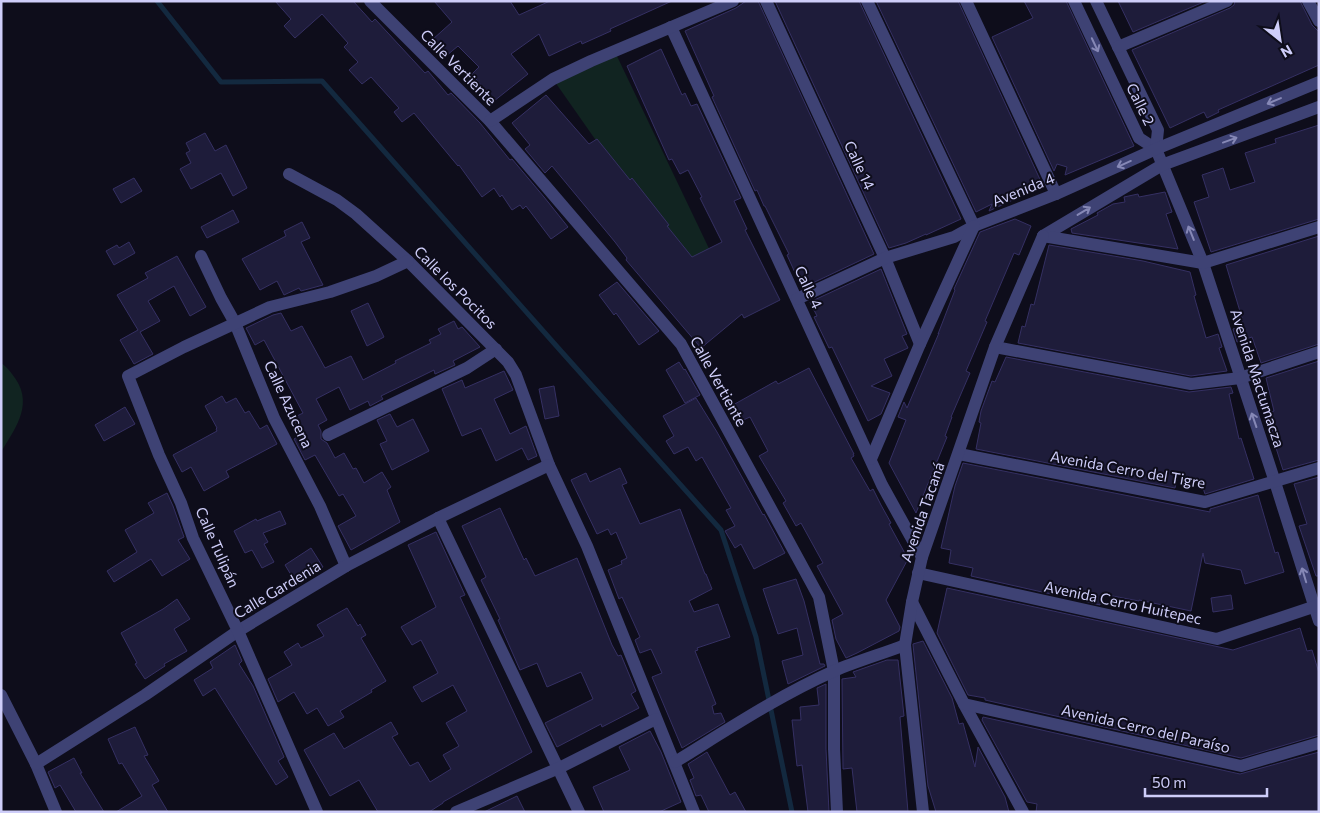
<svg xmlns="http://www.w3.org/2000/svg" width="1320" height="813" font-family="Commissioner,sans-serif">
  <rect width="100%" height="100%" fill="#0e0d1b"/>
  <g fill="#112421">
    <path d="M 615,52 L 737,307 L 719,316 L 555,82 Z"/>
    <path d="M 1,363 C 6,366 9,370 12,374 C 35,402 17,426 1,452 Z"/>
  </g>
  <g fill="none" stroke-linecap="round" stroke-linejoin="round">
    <path stroke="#13293f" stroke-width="5" d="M 157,1 L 221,82 L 322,81 L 560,350 L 721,530 L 756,637 L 792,812"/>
  </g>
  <g fill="#1e1c3a" stroke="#353063">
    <path d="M 275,1 L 353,1 L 372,22 L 375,19 L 425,73 L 428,71 L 448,95 L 451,93 L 480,123 L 510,160 L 512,159 L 544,197 L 568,227 L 551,239 L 526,206 L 523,209 L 520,205 L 512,210 L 502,195 L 500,197 L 494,188 L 482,197 L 459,165 L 458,166 L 414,113 L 402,122 L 394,112 L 399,108 L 371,77 L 362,84 L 349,70 L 358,62 L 344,47 L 348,43 L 322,14 L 295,38 L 284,26 L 291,19 Z"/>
    <path d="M 434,1 L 510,1 L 519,15 L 550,1 L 672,1 L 610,29 L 611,31 L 582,44 L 581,41 L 549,56 L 539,34 L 511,54 L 528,74 L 494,101 L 472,74 L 479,67 L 458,46 L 446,56 L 432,40 L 452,22 Z"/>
    <path d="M 746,1 L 758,1 L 874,254 L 802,288 L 787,255 L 789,254 L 765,206 L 764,206 L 757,190 L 755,191 L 712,97 L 714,96 L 685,31 L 736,8 Z"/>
    <path d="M 775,1 L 859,1 L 961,219 L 926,235 L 926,234 L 906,243 L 889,248 Z"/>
    <path d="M 876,1 L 958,1 L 1043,186 L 989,211 L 992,204 L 976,212 Z"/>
    <path d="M 1024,1 L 1066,1 L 1134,146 L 1065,175 L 1067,167 L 1057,164 L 1054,171 L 992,37 L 1033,18 Z"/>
    <path d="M 1118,1 L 1206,1 L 1133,32 Z"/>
    <path d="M 1235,1 L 1300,1 L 1312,25 L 1319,32 L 1319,65 L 1218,110 L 1219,112 L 1207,118 L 1204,112 L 1170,128 L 1132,50 L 1230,8 L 1234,5 Z"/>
    <path d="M 661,49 L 682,95 L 685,93 L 691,106 L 697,104 L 741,198 L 734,201 L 747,229 L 745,230 L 780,300 L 744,318 L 742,314 L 701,348 L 626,260 L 627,258 L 615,242 L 552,166 L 545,173 L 525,149 L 530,145 L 512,123 L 546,95 L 589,144 L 597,139 L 630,180 L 632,178 L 669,225 L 667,226 L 692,257 L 722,242 L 700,198 L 702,197 L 688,170 L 680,174 L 672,159 L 669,160 L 627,66 Z"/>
    <path d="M 1319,125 L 1319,219 L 1211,252 L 1194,202 L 1209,197 L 1202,175 L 1223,168 L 1230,190 L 1255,182 L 1245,153 L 1276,143 L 1275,139 Z"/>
    <path d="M 205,133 L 215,151 L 226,145 L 247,188 L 233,196 L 221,173 L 191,189 L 180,169 L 191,163 L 186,153 L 190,151 L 186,143 Z"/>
    <path d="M 134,178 L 142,191 L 121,203 L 113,189 Z"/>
    <path d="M 1165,192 L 1172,212 L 1166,214 L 1178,249 L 1072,233 L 1071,229 L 1098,215 L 1097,213 L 1113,204 L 1125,202 L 1124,197 L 1138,194 L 1139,197 Z"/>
    <path d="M 233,210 L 239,222 L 207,238 L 201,227 Z"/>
    <path d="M 1015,219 L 1031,226 L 1019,255 L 1014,253 L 985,321 L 987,322 L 966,371 L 970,373 L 951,417 L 952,417 L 945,436 L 947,437 L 916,513 L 889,463 L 906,420 L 898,417 L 904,402 L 907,408 L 939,333 L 938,334 L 955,290 L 954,289 L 980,232 Z"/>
    <path d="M 302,222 L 310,238 L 301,242 L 323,285 L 301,291 L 299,288 L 284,295 L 277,281 L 260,290 L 242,259 L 286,236 L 284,231 Z"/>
    <path d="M 1319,236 L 1319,344 L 1261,363 L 1252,337 L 1237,342 L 1233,329 L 1237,328 L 1234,320 L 1242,318 L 1226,265 Z"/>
    <path d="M 129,242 L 135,253 L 114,265 L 106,251 L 117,245 L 119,248 Z"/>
    <path d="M 1049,245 L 1143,261 L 1190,272 L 1196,295 L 1194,296 L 1206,338 L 1218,334 L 1222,347 L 1219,348 L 1227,371 L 1191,376 L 1018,343 L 1022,326 L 1025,327 L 1031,304 L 1034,305 Z"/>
    <path d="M 177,256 L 206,307 L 190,316 L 174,286 L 148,301 L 160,321 L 140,332 L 153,354 L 134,364 L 120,340 L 138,330 L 117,295 L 148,278 L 145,273 Z"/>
    <path d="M 881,269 L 907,334 L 902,336 L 908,348 L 884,359 L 892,376 L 871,386 L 890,393 L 881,414 L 868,421 L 832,347 L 829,348 L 814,317 L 817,316 L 810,302 Z"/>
    <path d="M 617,282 L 659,331 L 639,345 L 616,313 L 614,315 L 599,295 Z"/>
    <path d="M 368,303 L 384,337 L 367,346 L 351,311 Z"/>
    <path d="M 281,313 L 291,331 L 302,326 L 325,368 L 351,356 L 363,380 L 396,363 L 395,361 L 431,343 L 429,340 L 441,334 L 438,329 L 454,321 L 458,329 L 462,327 L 480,347 L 453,361 L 455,365 L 435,374 L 434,370 L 381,396 L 383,399 L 370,406 L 368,401 L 350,410 L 339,387 L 316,399 L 327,420 L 318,425 L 321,431 L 321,439 L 327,443 L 335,458 L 344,453 L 353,469 L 356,468 L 364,483 L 382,472 L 391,487 L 387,490 L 400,522 L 351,550 L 338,526 L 356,516 L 343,494 L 339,496 L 315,455 L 305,460 L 294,439 L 302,434 L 293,418 L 303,413 L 264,340 L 255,345 L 246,328 L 273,315 Z"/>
    <path d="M 1006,357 L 1189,392 L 1231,387 L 1233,393 L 1229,394 L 1239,439 L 1241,438 L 1254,479 L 1205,494 L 1200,479 L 1178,475 L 1175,488 L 976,449 L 981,423 L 979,422 L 981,411 L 992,381 L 995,382 Z"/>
    <path d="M 1319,361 L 1319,460 L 1283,470 L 1271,432 L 1273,432 L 1267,414 L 1274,411 L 1266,378 Z"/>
    <path d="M 679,362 L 684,370 L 685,369 L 700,395 L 685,403 L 666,370 Z"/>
    <path d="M 809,368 L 854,454 L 853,454 L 854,456 L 851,458 L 870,491 L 873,489 L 881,505 L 891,523 L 889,524 L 908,559 L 886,600 L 900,627 L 899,631 L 857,653 L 846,658 L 836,639 L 832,620 L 843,614 L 817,566 L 823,563 L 801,523 L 796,526 L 783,503 L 786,501 L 759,456 L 768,451 L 750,417 L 741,421 L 733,405 L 776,381 L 778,384 Z"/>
    <path d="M 504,371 L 513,390 L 494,399 L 510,434 L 526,426 L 537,456 L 528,460 L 522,448 L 496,461 L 481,428 L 462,436 L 442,389 L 462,380 L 465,388 Z"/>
    <path d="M 554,386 L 559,416 L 545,419 L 539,389 Z"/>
    <path d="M 222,396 L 226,403 L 236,398 L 245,413 L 249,411 L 260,429 L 267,425 L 277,444 L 226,471 L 229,477 L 204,491 L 191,467 L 182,472 L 173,455 L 217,431 L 216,429 L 217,428 L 205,406 Z"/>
    <path d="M 696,398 L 717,432 L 763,515 L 764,514 L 785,553 L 754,569 L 741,544 L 735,548 L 725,531 L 735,526 L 726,510 L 731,508 L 702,457 L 696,461 L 688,447 L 674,454 L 666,441 L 674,436 L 663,416 Z"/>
    <path d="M 125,407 L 135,424 L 104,441 L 95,425 Z"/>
    <path d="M 390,414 L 397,427 L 413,419 L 429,451 L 392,470 L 380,444 L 387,441 L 377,420 Z"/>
    <path d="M 963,463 L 1210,512 L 1210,509 L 1258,495 L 1275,553 L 1278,552 L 1284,572 L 1245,584 L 1241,570 L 1205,563 L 1203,553 L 1191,611 L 1139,600 L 1139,601 L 1102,594 L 1100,605 L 1084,601 L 1087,592 L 1053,585 L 1051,594 L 971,576 L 973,568 L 949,563 L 951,550 L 941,548 L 955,486 Z"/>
    <path d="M 620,468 L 627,483 L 622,485 L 640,524 L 680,509 L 705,574 L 706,574 L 712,589 L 689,601 L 694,612 L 718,604 L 730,637 L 697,648 L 698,650 L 695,651 L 716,704 L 712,706 L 714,714 L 721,713 L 725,722 L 682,748 L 652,677 L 662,673 L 651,649 L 640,653 L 635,640 L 640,637 L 622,597 L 619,599 L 608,570 L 622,564 L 621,561 L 627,558 L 616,532 L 611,535 L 608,529 L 597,534 L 571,480 L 586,473 L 590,482 Z"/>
    <path d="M 1319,477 L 1319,576 L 1316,576 L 1299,526 L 1307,524 L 1294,484 Z"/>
    <path d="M 167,493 L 173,506 L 184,537 L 178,540 L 190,559 L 162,576 L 151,559 L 114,582 L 107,571 L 137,552 L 125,530 L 154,513 L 148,503 Z"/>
    <path d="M 500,508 L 524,560 L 526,558 L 535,576 L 577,558 L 612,645 L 618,656 L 621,655 L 636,691 L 631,694 L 639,708 L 602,727 L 601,724 L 557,747 L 545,723 L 593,699 L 581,672 L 547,687 L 537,663 L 520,670 L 498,620 L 500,619 L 481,580 L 486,577 L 462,526 Z"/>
    <path d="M 280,511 L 286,524 L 263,533 L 268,542 L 264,544 L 274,562 L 262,568 L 252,550 L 245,553 L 234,531 L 256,519 L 257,521 Z"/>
    <path d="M 436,532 L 465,595 L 460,597 L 532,752 L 443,802 L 443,803 L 429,812 L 378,812 L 359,780 L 330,796 L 304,750 L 334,733 L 344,749 L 391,722 L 398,734 L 392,737 L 410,766 L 418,762 L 430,782 L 451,769 L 443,755 L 459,746 L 446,723 L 467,711 L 453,685 L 422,702 L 413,687 L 438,673 L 421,640 L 412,645 L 401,627 L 436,607 L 408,545 Z"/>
    <path d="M 311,548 L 323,567 L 296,583 L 285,565 Z"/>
    <path d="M 796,579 L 804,601 L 820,664 L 824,664 L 825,666 L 788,684 L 782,661 L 803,655 L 797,628 L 778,634 L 763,589 Z"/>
    <path d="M 947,588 L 1233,650 L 1300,628 L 1307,651 L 1312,650 L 1319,673 L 1319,735 L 1241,758 L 985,700 L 985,698 L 968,695 L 937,633 Z"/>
    <path d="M 1231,595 L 1233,609 L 1213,612 L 1211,598 Z"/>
    <path d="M 177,599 L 190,619 L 174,629 L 187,651 L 164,664 L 165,666 L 145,679 L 135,664 L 137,663 L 121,633 L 163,609 Z"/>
    <path d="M 347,608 L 358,626 L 360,624 L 366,635 L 361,638 L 386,681 L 371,690 L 372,692 L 340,711 L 344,717 L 328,726 L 317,708 L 307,714 L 294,692 L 278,702 L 268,679 L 292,665 L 284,652 L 298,643 L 301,648 L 324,636 L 317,625 Z"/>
    <path d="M 923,641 L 952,698 L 959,724 L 963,723 L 975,767 L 978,747 L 1005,797 L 1009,812 L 936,812 L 928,786 L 913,645 L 913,644 Z"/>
    <path d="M 235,645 L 242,661 L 239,664 L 253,686 L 284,757 L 278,761 L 288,777 L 276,785 L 215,688 L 203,696 L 194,680 L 213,668 L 210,662 Z"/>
    <path d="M 887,660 L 898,660 L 904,716 L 900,717 L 908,812 L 857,812 L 852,768 L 843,769 L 842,679 L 856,677 L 853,672 Z"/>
    <path d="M 826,684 L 826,749 L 829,812 L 808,812 L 802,765 L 797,766 L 792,720 L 801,720 L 800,707 L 819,705 L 817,688 Z"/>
    <path d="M 983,717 L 1240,774 L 1319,752 L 1319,812 L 1036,812 L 1037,804 L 1027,802 L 982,720 Z"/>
    <path d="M 135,727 L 148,755 L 144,756 L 159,781 L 152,785 L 168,812 L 116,812 L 142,796 L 122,763 L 119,764 L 108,739 Z"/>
    <path d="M 650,731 L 661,752 L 681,802 L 659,812 L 604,812 L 593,787 L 630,770 L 619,747 Z"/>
    <path d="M 707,752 L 730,795 L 735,792 L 746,812 L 709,812 L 701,795 L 696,796 L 690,780 L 694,778 L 688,764 Z"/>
    <path d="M 74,758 L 82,773 L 80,773 L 104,812 L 76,812 L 60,785 L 55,788 L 48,772 Z"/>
    <path d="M 517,796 L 525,812 L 484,812 Z"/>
  </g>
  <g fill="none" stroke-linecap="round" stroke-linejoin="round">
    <g stroke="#3e4274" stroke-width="12">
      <path d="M 370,1 L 490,121 L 681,344 L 819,597 L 834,671 L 834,749 L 837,812"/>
      <path d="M 766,1 L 885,258 L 920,344"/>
      <path d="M 867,1 L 974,226"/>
      <path d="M 966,1 L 1056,194"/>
      <path d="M 1074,1 L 1139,138 L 1156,149"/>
      <path d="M 1096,1 L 1158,130 L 1156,149 L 1203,263 L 1275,482 L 1319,621"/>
      <path d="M 1308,1 L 1319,21"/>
      <path d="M 671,27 L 882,485 L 922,557"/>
      <path d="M 1118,47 L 1227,1"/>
      <path d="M 490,121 L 553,79 L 591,61 L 733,1"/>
      <path d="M 289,174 L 337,200 L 356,214 L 408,261 L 508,362 L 516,375 L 549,465 L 587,546 L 694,812"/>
      <path d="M 1043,236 L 1162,165 L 1319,107"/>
      <path d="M 1043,236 L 1203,263 L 1319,227"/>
      <path d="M 201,256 L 221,298 L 235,323 L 274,418 L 320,506 L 346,566"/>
      <path d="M 797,299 L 885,258 L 954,237 L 974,226 L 1056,194 L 1156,149 L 1319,82"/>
      <path d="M 995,347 L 1191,384 L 1240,378 L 1319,352"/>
      <path d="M 328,435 L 467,368 L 496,349"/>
      <path d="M 959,454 L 1205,502 L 1319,468"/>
      <path d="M 871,459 L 920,344 L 974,226"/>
      <path d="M 438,518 L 579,812"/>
      <path d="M 918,573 L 1217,639 L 1319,605"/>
      <path d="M 912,602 L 964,704 L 1023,812"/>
      <path d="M 1,695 L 36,764 L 56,812"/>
      <path d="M 964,704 L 1241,766 L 1319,743"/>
      <path d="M 675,762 C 727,730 778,696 834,671 C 857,661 882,654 905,645"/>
      <path d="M 36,764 L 145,695 L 238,631 L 346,566 L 438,518 L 549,465"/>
      <path d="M 317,812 L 238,631 L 193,538 L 181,503 L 159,455 L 128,376 L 184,347 L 270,307 L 330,292 L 376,276 L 408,261"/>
      <path d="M 456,812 L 559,768 L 656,719"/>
      <path d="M 923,812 L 905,645 L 912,602 L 922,557 L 995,347 L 1043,236"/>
    </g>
  </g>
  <defs><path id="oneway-shaft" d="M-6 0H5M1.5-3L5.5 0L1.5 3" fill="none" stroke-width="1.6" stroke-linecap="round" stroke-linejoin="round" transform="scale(1.25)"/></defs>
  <g stroke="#8688b6">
    <use href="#oneway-shaft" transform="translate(1095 45) rotate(65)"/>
    <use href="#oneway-shaft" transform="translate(1274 101) rotate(157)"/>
    <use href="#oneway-shaft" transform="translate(1230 140) rotate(-20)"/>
    <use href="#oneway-shaft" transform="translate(1124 164) rotate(156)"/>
    <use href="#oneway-shaft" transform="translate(1084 211) rotate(-31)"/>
    <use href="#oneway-shaft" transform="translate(1191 233) rotate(-112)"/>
    <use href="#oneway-shaft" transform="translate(1254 420) rotate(-109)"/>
    <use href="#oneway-shaft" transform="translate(1304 575) rotate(-107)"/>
  </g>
  <g text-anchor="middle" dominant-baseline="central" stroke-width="4" stroke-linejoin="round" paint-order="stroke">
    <g font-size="15" fill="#cecdf9" stroke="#0e0d1b">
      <text transform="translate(459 67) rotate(45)">Calle Vertiente</text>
      <text transform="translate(1141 104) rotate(64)">Calle 2</text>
      <text transform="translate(860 165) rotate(65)">Calle 14</text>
      <text transform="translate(1023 189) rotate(-22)">Avenida 4</text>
      <text transform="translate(456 287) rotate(45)">Calle los Pocitos</text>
      <text transform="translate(809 287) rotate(65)">Calle 4</text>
      <text transform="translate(1258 378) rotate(72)">Avenida Mactumacza</text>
      <text transform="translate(719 381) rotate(61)">Calle Vertiente</text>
      <text transform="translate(289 404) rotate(65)">Calle Azucena</text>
      <text transform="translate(1128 469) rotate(10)">Avenida Cerro del Tigre</text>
      <text transform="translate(922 512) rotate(-71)">Avenida Tacaná</text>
      <text transform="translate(218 547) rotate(66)">Calle Tulipán</text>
      <text transform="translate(277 589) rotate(-31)">Calle Gardenia</text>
      <text transform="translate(1123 602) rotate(12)">Avenida Cerro Huitepec</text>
      <text transform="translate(1146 728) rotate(13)">Avenida Cerro del Paraíso</text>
    </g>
  </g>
  <rect width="1320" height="813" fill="none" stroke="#cecdf9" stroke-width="5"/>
  <g transform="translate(1280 40) rotate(150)" stroke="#0e0d1b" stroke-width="4" paint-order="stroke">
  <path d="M0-4L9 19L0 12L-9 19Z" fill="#cecdf9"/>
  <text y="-8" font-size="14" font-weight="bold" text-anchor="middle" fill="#cecdf9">N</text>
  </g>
  <path d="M1145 788v8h122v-8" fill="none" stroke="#cecdf9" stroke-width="2.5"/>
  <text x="1152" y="788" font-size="15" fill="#cecdf9" stroke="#0e0d1b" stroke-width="4" paint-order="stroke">50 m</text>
</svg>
